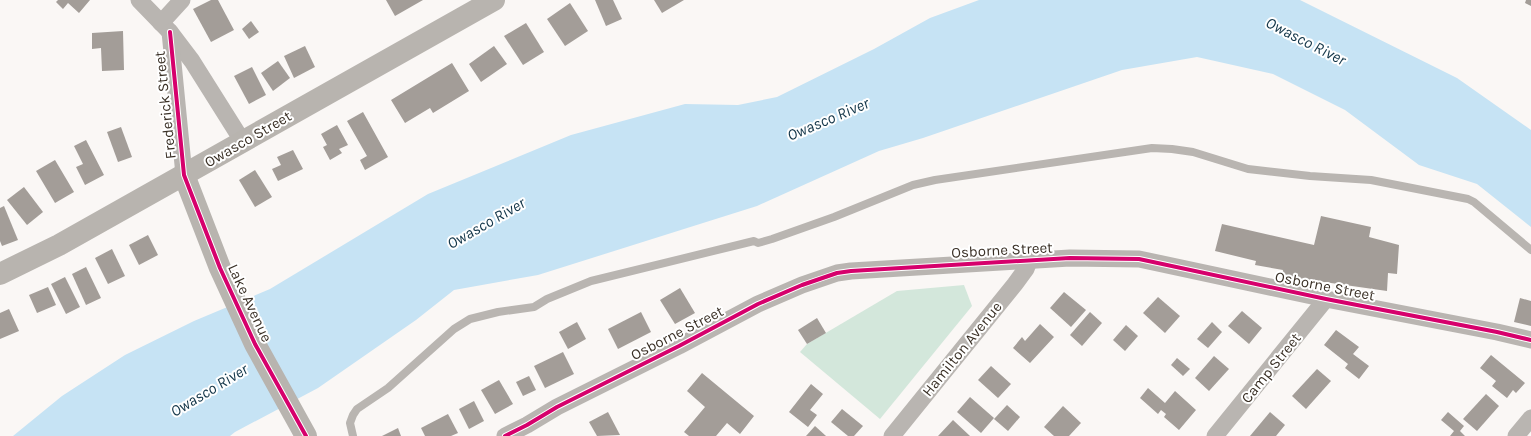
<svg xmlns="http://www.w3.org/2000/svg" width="1531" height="436" font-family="Karla,sans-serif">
  <rect width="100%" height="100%" fill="#faf7f5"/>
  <path fill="#d3e7db" d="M 964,285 L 972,306 L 880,419 L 800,352 L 807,344 L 897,291 Z"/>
  <path fill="#c6e3f4" d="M 979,0 L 1300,0 L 1457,78 L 1531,130 L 1531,227 L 1477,184 L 1419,165 L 1345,110 L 1273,74 L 1197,57 L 1122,70 L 923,138 L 879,151 L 757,206 L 538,275 L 454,290 L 416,320 L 318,388 L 235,432 L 230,436 L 13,436 L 62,396 L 125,355 L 194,321 L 270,289 L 428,194 L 571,135 L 685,104 L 738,105 L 777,97 L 874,49 L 930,18 Z"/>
  <g fill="#a39d98">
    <path d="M 58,0 L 90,0 L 79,13 L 68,3 L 63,9 L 56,2 Z"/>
    <path d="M 211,0 L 218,0 L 234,30 L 211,42 L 193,9 Z"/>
    <path d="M 386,0 L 423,0 L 395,16 Z"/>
    <path d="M 595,0 L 613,0 L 622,19 L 606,26 Z"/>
    <path d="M 654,0 L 684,0 L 662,13 Z"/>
    <path d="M 1526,0 L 1531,0 L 1531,6 L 1525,3 Z"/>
    <path d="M 570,3 L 588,31 L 565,46 L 547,19 Z"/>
    <path d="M 251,21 L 259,32 L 249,39 L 242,29 Z"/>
    <path d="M 526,23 L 544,52 L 523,65 L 504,36 Z"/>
    <path d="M 123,31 L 124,70 L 102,71 L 101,48 L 92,49 L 92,33 Z"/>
    <path d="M 305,46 L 315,67 L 294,78 L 284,56 Z"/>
    <path d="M 494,46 L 507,64 L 481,82 L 469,64 Z"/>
    <path d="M 278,61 L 290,78 L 273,91 L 261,73 Z"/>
    <path d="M 452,63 L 469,91 L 433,113 L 430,108 L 405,123 L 391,100 Z"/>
    <path d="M 252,67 L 266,95 L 249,104 L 234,76 Z"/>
    <path d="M 363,112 L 388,157 L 365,170 L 360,160 L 367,156 L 347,121 Z"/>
    <path d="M 337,125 L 348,145 L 339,149 L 342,153 L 330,160 L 323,147 L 327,145 L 321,134 Z"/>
    <path d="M 121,127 L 132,157 L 118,162 L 107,132 Z"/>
    <path d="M 86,140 L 104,175 L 85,185 L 76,167 L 83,164 L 74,146 Z"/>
    <path d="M 293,150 L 303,169 L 278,181 L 272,169 L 281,165 L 277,157 Z"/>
    <path d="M 55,160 L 74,192 L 55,203 L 36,171 Z"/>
    <path d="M 255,170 L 272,197 L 255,207 L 239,180 Z"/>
    <path d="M 24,187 L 43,212 L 27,225 L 7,200 Z"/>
    <path d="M 4,206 L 18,240 L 2,246 L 0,241 L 0,208 Z"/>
    <path d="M 1321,216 L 1371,227 L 1369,237 L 1399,245 L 1397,274 L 1388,273 L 1387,291 L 1282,276 L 1283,270 L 1255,265 L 1256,261 L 1215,251 L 1222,224 L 1314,245 Z"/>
    <path d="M 148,235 L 158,255 L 139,265 L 129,245 Z"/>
    <path d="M 112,249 L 125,276 L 108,284 L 95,258 Z"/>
    <path d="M 86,267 L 101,298 L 86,305 L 72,274 Z"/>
    <path d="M 65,277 L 80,307 L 66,314 L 51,284 Z"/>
    <path d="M 48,287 L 56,305 L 37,313 L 29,295 Z"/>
    <path d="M 680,288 L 695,313 L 675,324 L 660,300 Z"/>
    <path d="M 1064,292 L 1086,310 L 1071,327 L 1050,308 Z"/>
    <path d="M 1158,297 L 1180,316 L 1165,333 L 1143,313 Z"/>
    <path d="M 1520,298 L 1531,301 L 1531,326 L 1514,322 Z"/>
    <path d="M 9,309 L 19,331 L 0,339 L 0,313 Z"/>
    <path d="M 1242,311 L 1262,328 L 1249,344 L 1228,326 Z"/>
    <path d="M 641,312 L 651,332 L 618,349 L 608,329 Z"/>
    <path d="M 1090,312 L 1102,323 L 1082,346 L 1070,335 Z"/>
    <path d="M 817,318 L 826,333 L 807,344 L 798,330 Z"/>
    <path d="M 577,322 L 586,339 L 568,349 L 559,332 Z"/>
    <path d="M 1212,322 L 1222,332 L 1208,348 L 1197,339 Z"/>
    <path d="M 1040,324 L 1054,337 L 1030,363 L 1013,348 L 1022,337 L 1025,341 Z"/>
    <path d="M 1126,325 L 1138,336 L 1125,351 L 1113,340 Z"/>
    <path d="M 1336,330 L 1359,347 L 1353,354 L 1369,366 L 1359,379 L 1345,368 L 1348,364 L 1324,345 Z"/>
    <path d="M 563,352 L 574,374 L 545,388 L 534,366 Z"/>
    <path d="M 1491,355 L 1525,383 L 1516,393 L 1513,390 L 1507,398 L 1492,386 L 1496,381 L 1480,368 Z"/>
    <path d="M 1214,356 L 1229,369 L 1209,391 L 1195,378 Z"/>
    <path d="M 1177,358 L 1190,369 L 1183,376 L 1171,365 Z"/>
    <path d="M 991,366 L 1011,384 L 998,398 L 978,380 Z"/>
    <path d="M 1317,369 L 1331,381 L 1306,409 L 1292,396 Z"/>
    <path d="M 702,373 L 754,416 L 740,434 L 727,423 L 716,436 L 689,436 L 684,432 L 705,407 L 687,391 Z"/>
    <path d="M 529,376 L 536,390 L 523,396 L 516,382 Z"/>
    <path d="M 499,380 L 513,404 L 495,414 L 481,390 Z"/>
    <path d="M 811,384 L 823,394 L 810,410 L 817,415 L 808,427 L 789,412 Z"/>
    <path d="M 1148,388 L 1165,403 L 1175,391 L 1196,410 L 1179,430 L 1164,417 L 1166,414 L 1161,410 L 1158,414 L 1140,398 Z"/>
    <path d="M 1486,394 L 1499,406 L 1477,431 L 1463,419 Z"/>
    <path d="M 970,397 L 994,418 L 981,433 L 957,412 Z"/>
    <path d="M 474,401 L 484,421 L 469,429 L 459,409 Z"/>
    <path d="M 1007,405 L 1020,417 L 1008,431 L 994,419 Z"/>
    <path d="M 1063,406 L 1081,423 L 1069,436 L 1054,436 L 1044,427 Z"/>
    <path d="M 842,409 L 863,426 L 854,436 L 848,436 L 831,422 Z"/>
    <path d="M 608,412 L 620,435 L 597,436 L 589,422 Z"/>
    <path d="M 1270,412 L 1285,425 L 1276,436 L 1250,436 Z"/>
    <path d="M 1448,412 L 1464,426 L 1460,431 L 1465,436 L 1450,436 L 1454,431 L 1441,420 Z"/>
    <path d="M 448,414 L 458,433 L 451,436 L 425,436 L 421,428 Z"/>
    <path d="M 953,420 L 970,436 L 938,436 Z"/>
    <path d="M 815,426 L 826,436 L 806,436 Z"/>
    <path d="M 398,428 L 401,436 L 382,436 Z"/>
  </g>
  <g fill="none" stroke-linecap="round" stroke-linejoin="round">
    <path stroke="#b9b5b1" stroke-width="8" d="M 353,436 L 350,423 L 353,415 L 357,409 L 388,388 L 454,329 L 470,319 L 498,312 L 534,307 L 547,299 L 591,281 L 754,241 L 758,243 L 772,239 L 834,217 L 913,185 L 935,180 L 1152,148 L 1172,149 L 1193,152 L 1248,169 L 1310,176 L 1371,180 L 1468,199 L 1474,202 L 1531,250"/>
    <g stroke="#b9b5b1" stroke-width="17">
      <path d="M 139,0 L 170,32 L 192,61 L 243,142"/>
      <path d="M 161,23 L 182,0"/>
      <path d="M 170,32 L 184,175"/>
      <path d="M 505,436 L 527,425 L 557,407 L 679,346 L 758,304 L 802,285 L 837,273 L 851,271 L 1070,258 L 1139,259 L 1326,299 L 1497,332 L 1531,340"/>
      <path d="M 892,436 L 1015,284 L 1026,269 L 1029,261"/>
      <path d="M 1215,436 L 1326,299"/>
      <path d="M 1516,436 L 1531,418"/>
    </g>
    <g stroke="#b8b4af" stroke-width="22">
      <path d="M 184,175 L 220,268 L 255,344 L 306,436"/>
      <path d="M 0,274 L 59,245 L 494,0"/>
    </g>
    <g stroke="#fff" stroke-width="6">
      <g id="cycleway">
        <path d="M 170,32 L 184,175 L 220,268 L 255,344 L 306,436"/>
        <path d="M 505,436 L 527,425 L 557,407 L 679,346 L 758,304 L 802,285 L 837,273 L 851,271 L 1070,258 L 1139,259 L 1326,299 L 1497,332 L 1531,340"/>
      </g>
    </g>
    <use href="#cycleway" stroke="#d6006c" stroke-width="4"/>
  </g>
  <g text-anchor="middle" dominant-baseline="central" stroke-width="4" stroke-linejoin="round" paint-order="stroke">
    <g font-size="15" fill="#3a3026" stroke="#fff">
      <text transform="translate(165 105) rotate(-96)">Frederick Street</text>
      <text transform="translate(248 139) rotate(-30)">Owasco Street</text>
      <text transform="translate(1002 250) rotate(-3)">Osborne Street</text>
      <text transform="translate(1325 286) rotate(11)">Osborne Street</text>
      <text transform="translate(250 303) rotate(65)">Lake Avenue</text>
      <text transform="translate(677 333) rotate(-27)">Osborne Street</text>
      <text transform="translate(962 349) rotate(-51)">Hamilton Avenue</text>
      <text transform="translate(1271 368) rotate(-51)">Camp Street</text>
    </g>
    <g font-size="16" font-style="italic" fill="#123548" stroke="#fff">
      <text transform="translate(1306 41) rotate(27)">Owasco River</text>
      <text transform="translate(828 119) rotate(-23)">Owasco River</text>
      <text transform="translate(486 223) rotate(-30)">Owasco River</text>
      <text transform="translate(209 390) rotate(-31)">Owasco River</text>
    </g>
  </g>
</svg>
